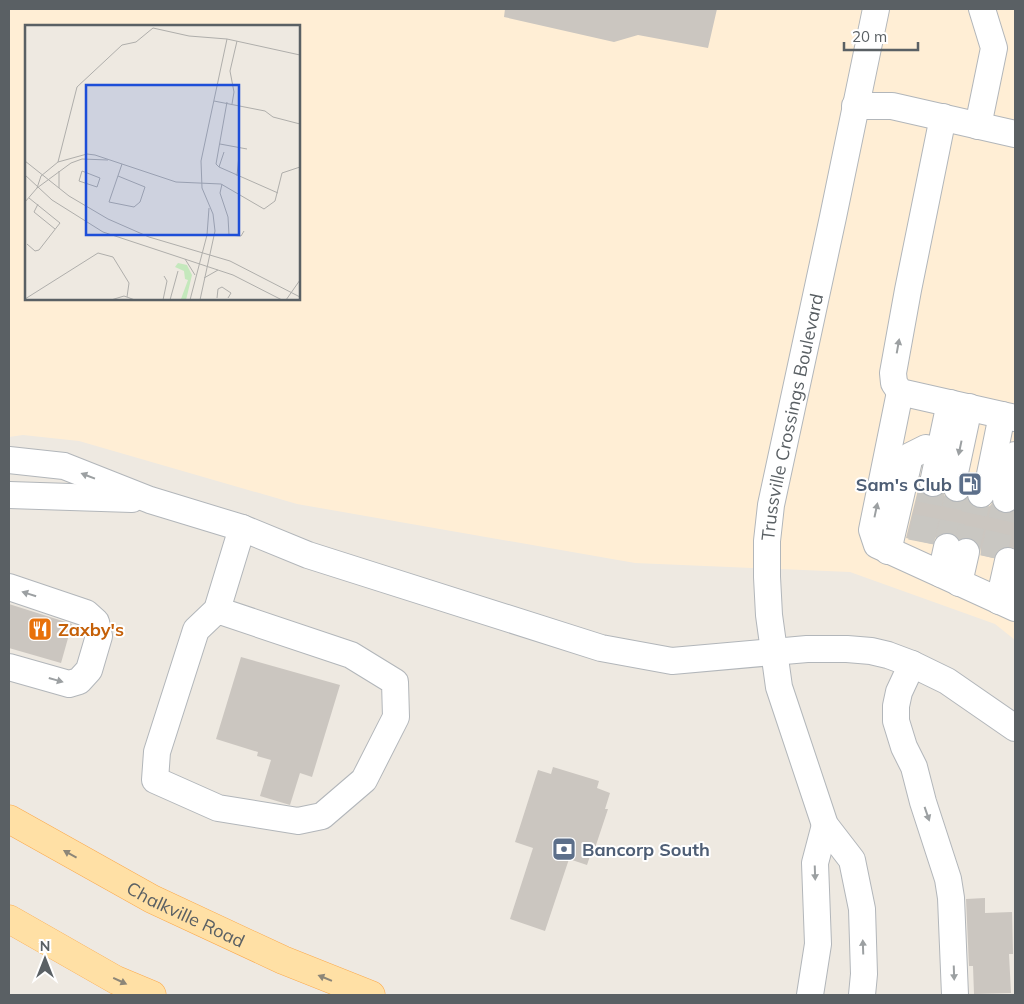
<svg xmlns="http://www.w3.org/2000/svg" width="1024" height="1004" font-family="Mulish,sans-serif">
  <rect width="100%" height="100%" fill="#eee9e1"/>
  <path fill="#ffeed5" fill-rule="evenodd" d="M 9,9 L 1015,9 L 1015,640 L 995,624 L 850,572 L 635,563 L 297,504 L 79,441 L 23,435 L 9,437 ZM 26,26 L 299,26 L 299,299 L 26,299 Z"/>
  <g fill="#cbc6c0">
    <path d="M 505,9 L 717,9 L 708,48 L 638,35 L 614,42 L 504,17 Z"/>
    <path d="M 919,486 L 923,494 L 929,498 L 937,497 L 943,494 L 947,499 L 953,502 L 960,503 L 967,499 L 972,506 L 979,509 L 987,508 L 992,504 L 996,510 L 1003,514 L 1010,513 L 1015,510 L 1014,548 L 1003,547 L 997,551 L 993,558 L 981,555 L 980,547 L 976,541 L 969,537 L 959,539 L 951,533 L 942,533 L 936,537 L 932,544 L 906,538 Z"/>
    <path d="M 9,604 L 72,624 L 61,663 L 9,648 Z"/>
    <path d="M 241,657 L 340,685 L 312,777 L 300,773 L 290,805 L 260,796 L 271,760 L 257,756 L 258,752 L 216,739 Z"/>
    <path d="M 553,767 L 599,781 L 597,788 L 610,793 L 605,809 L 608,809 L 594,851 L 592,850 L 587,865 L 569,859 L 545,931 L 510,919 L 533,848 L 515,842 L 538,770 L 551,774 Z"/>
    <path d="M 985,898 L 985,913 L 1012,912 L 1013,954 L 1009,954 L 1011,993 L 974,994 L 973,966 L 969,966 L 966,899 Z"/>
  </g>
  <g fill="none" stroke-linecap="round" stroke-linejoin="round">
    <g stroke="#c9c7c2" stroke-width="26" stroke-dasharray="26 13" stroke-linecap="butt">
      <path d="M 921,542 L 933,483"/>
      <path d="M 947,547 L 958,494 L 957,488"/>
      <path d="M 966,552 L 977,499 L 981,494"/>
      <path d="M 993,558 L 1006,499"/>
    </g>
    <g stroke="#b2b6ba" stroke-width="28">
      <g id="minor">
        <path d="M 855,106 L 892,106 L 1015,134"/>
        <path d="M 943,117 L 908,290 L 893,373 L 894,383 L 900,392 L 1015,418"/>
        <path d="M 978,126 L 994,48 L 982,9"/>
        <path d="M 900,392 L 872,530 L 877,545 L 1015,608"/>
        <path d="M 9,460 L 64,466 L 150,500 L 242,528 L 308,555 L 601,648 L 672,661 L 807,649 L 847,649 L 871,651 L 888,655 L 912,664 L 947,681 L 1015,728"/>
        <path d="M 933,483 L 950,403"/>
        <path d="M 957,488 L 954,477 L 969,407"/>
        <path d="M 981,494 L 988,484 L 1002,415"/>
        <path d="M 9,495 L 132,499"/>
        <path d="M 1006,499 L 1015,455"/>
        <path d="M 888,551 L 910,456 L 926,448"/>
        <path d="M 941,574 L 947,547"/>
        <path d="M 959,583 L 966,552"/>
        <path d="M 9,587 L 86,613 L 96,622 L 99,636 L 89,670 L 79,681 L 69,684 L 9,667"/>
        <path d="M 999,601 L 1008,561"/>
        <path d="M 217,610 L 351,655 L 395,682 L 396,717 L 364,780 L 322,816 L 298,821 L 218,808 L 155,780 L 157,752 L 196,630 L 217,610 L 242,528"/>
        <path d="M 912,664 L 899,692 L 896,706 L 896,721 L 904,747 L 914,767 L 923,802 L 948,879 L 951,898 L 955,995"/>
        <path d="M 810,995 L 818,944 L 815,863 L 825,825"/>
        <path id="s1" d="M 862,995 L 864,974 L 862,909 L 852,860 L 825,825 L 779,687 L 769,615 L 767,577 L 767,541 L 771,505 L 833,217 L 876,9"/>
      </g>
    </g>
    <g stroke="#fbaa4d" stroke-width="29">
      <g id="major">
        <path id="s2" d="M 9,819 L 152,899 L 283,960 L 371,995"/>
        <path d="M 9,919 L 116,980 L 152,995"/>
      </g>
    </g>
    <use href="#minor" stroke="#fff" stroke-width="26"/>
    <use href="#major" stroke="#ffe0a5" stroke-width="28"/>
  </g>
  <defs><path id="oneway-solid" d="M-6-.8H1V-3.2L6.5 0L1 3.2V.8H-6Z" transform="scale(1.25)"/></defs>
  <g fill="#9ca0a2">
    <use href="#oneway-solid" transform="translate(898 346) rotate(-80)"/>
    <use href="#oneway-solid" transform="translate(960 448) rotate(102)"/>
    <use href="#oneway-solid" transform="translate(88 476) rotate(-159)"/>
    <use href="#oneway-solid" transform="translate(876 510) rotate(-78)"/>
    <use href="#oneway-solid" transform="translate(29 594) rotate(-162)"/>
    <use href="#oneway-solid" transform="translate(56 680) rotate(16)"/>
    <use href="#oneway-solid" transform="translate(927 814) rotate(71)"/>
    <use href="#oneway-solid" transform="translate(815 873) rotate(88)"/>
    <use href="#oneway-solid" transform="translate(863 947) rotate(-92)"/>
    <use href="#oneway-solid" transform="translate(954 973) rotate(88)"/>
  </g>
  <g fill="#8c8678">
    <use href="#oneway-solid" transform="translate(70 854) rotate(-151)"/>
    <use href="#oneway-solid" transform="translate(325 978) rotate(-158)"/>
    <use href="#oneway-solid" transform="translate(120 981) rotate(25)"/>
  </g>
  <defs>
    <g id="fuel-square" transform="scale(1.25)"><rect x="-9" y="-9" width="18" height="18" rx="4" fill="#5c6f8a" stroke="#fff"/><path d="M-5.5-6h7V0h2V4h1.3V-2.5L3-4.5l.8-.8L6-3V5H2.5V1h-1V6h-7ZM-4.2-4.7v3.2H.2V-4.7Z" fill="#fff"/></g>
    <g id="restaurant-square" transform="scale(1.25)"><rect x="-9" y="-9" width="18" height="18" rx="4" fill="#e8710a" stroke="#fff"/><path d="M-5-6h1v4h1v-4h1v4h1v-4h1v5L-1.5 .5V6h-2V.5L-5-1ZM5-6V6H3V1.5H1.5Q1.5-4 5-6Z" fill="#fff"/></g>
    <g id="bank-square" transform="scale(1.25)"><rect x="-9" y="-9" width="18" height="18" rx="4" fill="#5c6f8a" stroke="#fff"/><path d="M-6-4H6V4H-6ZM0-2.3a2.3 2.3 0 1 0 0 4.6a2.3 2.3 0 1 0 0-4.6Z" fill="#fff"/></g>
  </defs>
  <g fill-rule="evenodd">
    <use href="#fuel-square" x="970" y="484"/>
    <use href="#restaurant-square" x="40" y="629"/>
    <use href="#bank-square" x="564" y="849"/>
  </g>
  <g text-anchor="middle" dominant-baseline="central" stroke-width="4" stroke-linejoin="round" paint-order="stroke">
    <g font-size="18" fill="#5a6064" stroke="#fff">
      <text stroke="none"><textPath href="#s1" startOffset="599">Trussville Crossings Boulevard</textPath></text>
      <text stroke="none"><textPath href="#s2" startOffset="201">Chalkville Road</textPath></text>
    </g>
    <g font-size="18" font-weight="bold" fill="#4e5e75" stroke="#fff" text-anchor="end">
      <text x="952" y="484">Sam's Club</text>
      <text x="582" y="849" text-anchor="start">Bancorp South</text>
    </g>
    <g font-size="18" font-weight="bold" fill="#c56008" stroke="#fff" text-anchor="start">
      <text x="58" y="629">Zaxby's</text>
    </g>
  </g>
  <g transform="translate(25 25)">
    <rect width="275" height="275" fill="#eee9e1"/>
    <path d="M 153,238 L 162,240 L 167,250 L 161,275 L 156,274 L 163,255 L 160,254 L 159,246 L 150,242 Z" fill="#c4e8bc"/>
    <path fill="none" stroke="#afaeab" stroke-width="1" d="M 189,76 L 240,86 L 248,92 L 275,99M 207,79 L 209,67 L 205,46 L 212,16M 195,119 L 222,124M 83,135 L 57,134 L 46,138 L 12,163 L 16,151 L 33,137 L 62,129 L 70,130 L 151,157 L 196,159 L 239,184 L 250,176 L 257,148 L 275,142M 0,136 L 44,171 L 83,194 L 124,212 L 205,236 L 275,272M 33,137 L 52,62 L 97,20 L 111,17 L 128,3 L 164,11 L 202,14 L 275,30M 194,142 L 191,139 L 202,77M 194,142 L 253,168M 194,142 L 199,127M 57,146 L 75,153 L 72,162 L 54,156 ZM 0,150 L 27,175 L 78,207 L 208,250 L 257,275M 93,151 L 120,162 L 115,177 L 109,182 L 84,177 L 97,139M 212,151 L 214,130M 197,159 L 195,168 L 203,192 L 204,210 L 216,211 L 219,206M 34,163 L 34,146M 0,177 L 12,163M 13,179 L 9,187 L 30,204M 2,219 L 10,226 L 14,225 L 35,198 L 4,173M 160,234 L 170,250M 179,253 L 193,245M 192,273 L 193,264 L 197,262 L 206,268 L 203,273M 0,274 L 73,228 L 88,232 L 104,258 L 102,272M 86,275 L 99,271 L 110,275M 138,275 L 142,256 L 139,251M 145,275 L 153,246M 165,275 L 182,210 L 184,183M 175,275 L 190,206 L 188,189 L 177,163 L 176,136 L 202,14M 261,275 L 275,255"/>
    <path fill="#1d4ed8" fill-opacity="0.15" stroke="#1d4ed8" stroke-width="2.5" d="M 61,60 L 214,60 L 214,210 L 61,210 Z"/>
    <rect width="275" height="275" fill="none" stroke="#5a6064" stroke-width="2.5"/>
  </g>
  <rect width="1024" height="1004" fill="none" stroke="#5a6064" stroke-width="20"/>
  <g transform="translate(45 959)" stroke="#ffffff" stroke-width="4" paint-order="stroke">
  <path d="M0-4L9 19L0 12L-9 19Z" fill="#5a6064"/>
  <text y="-8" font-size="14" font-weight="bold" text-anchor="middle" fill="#5a6064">N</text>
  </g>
  <path d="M844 42v8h74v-8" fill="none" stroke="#5a6064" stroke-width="2.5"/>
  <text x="852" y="42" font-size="15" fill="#5a6064" stroke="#ffffff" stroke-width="4" paint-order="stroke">20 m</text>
</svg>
